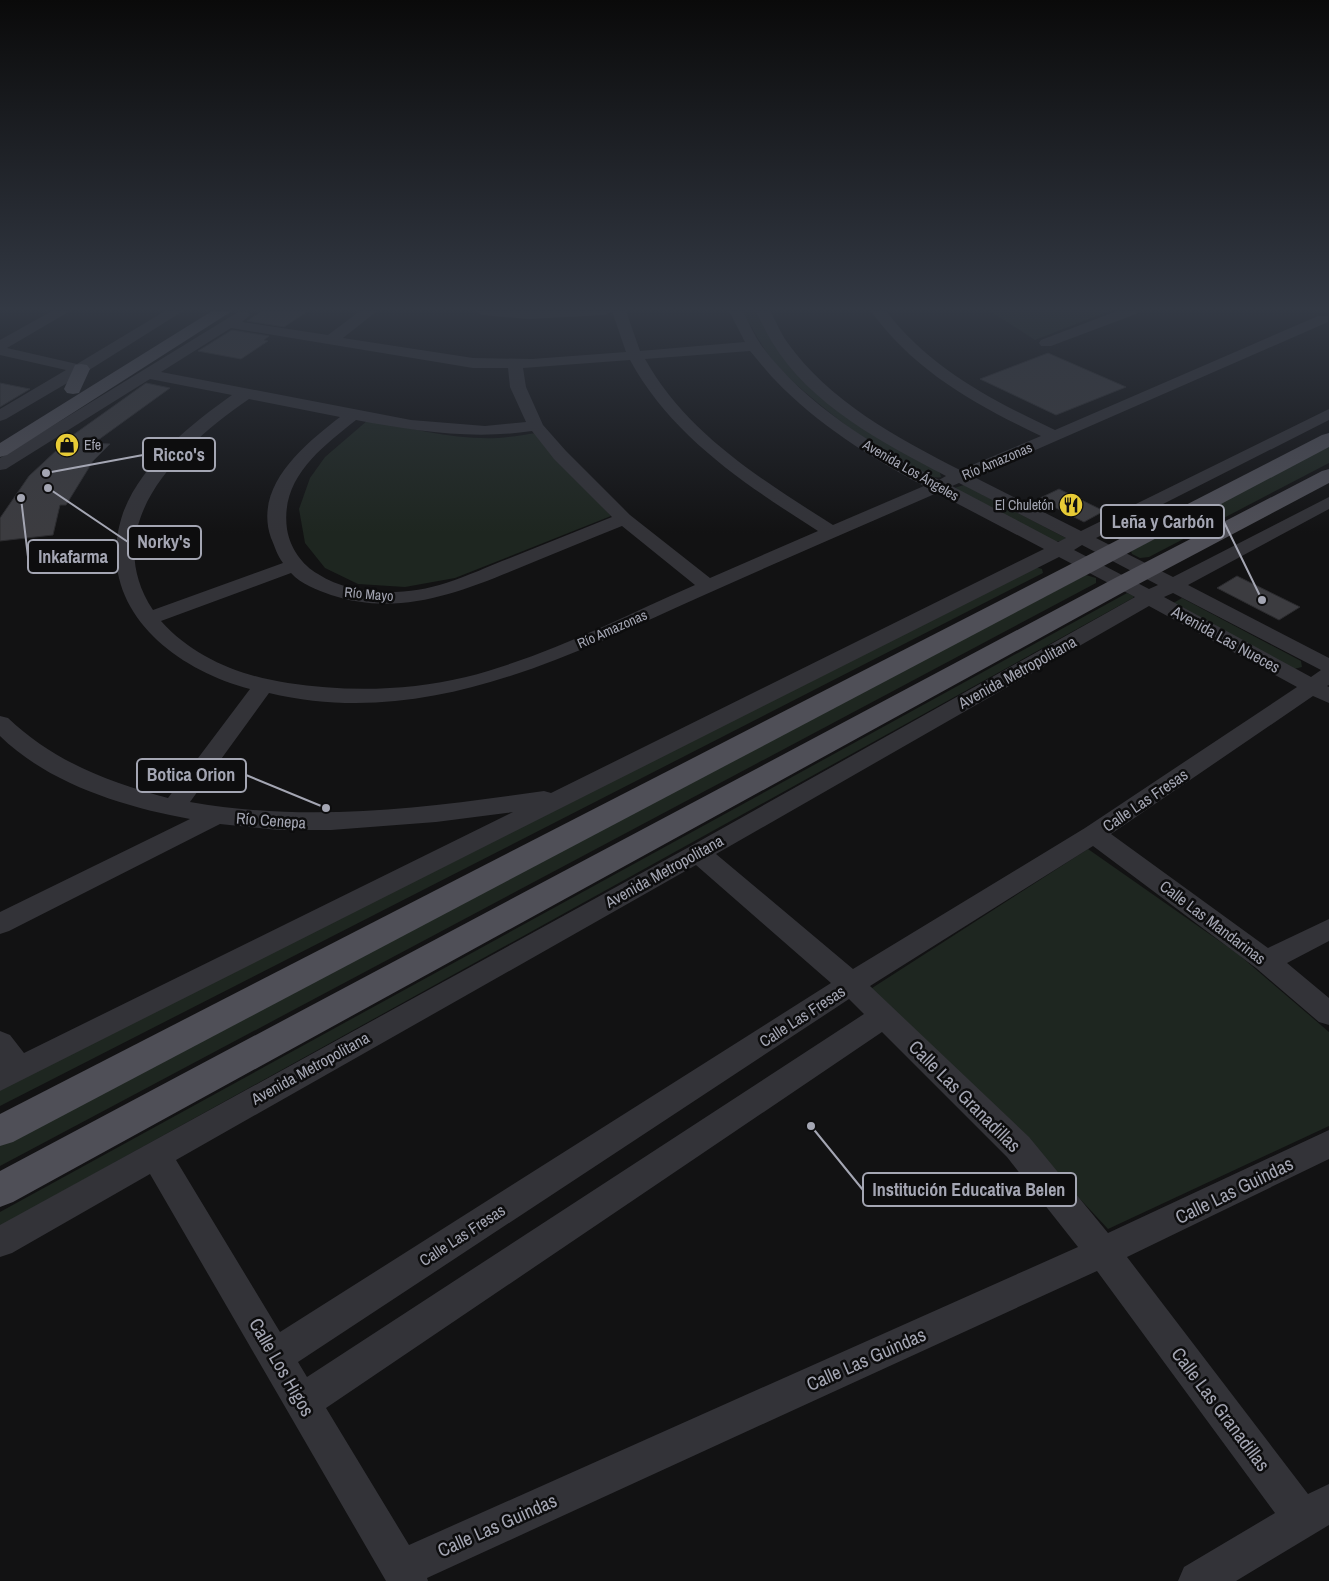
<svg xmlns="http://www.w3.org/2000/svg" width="1329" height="1581" font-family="'Archivo Narrow',sans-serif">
  <rect width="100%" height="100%" fill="#121213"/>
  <g fill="#1e2620">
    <path d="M 743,311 L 757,311 L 793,367 L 940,473 L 941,477 C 916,486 800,391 780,369 C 764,351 754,332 743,311 Z"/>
    <path d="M 990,311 L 1109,311 L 1035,340 Z"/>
    <path d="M 368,420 C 411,428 454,440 498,438 C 511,437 523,435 536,433 L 611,516 L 455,578 L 405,587 L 358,584 L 325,568 L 305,543 L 299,509 L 310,478 L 325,457 Z"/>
    <path d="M 1329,445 L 1329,463 L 1149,557 L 1140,558 L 1132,554 L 1131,551 Z"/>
    <path d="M 964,485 L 1066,538 L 1065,540 L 1055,542 L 954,488 Z"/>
    <path d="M 1035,567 L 1042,569 L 1043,573 L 0,1106 L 0,1090 Z"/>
    <path d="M 1086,575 L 1096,578 L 1096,583 L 0,1166 L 0,1143 Z"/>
    <path d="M 1127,593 L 1134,596 L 1133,598 L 0,1226 L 0,1212 Z"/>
    <path d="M 1182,598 L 1301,661 L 1302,667 L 1294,669 L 1170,605 Z"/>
    <path d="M 1088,849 L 1238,954 L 1329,1032 L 1329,1126 L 1108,1229 L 985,1097 L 869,990 Z"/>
  </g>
  <g fill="#3c3c40" stroke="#2c2c2f">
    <path d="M 262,311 L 308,311 L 284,327 L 247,321 Z"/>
    <path d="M 232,330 L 269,336 L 264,340 L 268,341 L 241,359 L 198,351 Z"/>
    <path d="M 1048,353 L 1126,387 L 1056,415 L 980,379 Z"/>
    <path d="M 0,383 L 30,389 L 0,407 Z"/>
    <path d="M 146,383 L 170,388 L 94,443 L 110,444 L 93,461 L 66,505 L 60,505 L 53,535 L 0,541 L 0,518 L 29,476 L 73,435 Z"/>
    <path d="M 1059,489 L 1104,511 L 1084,522 L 1038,499 Z"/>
    <path d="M 1237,576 L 1300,607 L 1279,620 L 1217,588 Z"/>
  </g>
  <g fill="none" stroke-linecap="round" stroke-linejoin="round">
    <g fill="#333338" fill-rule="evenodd">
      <path d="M 52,311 L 70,311 L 7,348 L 77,364 L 165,311 L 183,311 L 86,372 L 6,419 L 0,421 L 0,409 L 66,370 L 0,355 L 0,340 Z"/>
      <path d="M 360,311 L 377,311 L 343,338 L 473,358 L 532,359 L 626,352 L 612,311 L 626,311 L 640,351 L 745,342 L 729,311 L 743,311 C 749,323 754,335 761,345 C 805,405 874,446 939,480 L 946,476 C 883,443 810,405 772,342 C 766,332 761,322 756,311 L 770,311 C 776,321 780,332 787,342 C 829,401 897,438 960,470 L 1041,436 C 976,405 914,371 871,311 L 886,311 C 930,368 991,400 1055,430 L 1318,316 L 1328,316 L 1328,322 L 974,477 L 1081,531 L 1329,409 L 1329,420 L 1096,538 L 1173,577 L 1329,497 L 1329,509 L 1188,585 L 1329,658 L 1329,685 L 1327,686 L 1329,687 L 1329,703 L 1313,696 L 1111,834 L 1268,948 L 1329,919 L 1329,941 L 1287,963 L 1329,998 L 1329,1025 L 1319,1022 L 1256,968 L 1093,846 L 870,986 L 1029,1137 L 1108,1233 L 1329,1130 L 1329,1159 L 1127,1257 L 1308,1494 L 1329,1484 L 1329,1525 L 1236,1581 L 1178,1581 L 1184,1567 L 1275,1513 L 1097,1271 L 427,1578 L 428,1581 L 386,1581 L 150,1174 L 12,1253 L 0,1257 L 0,1225 L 689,847 L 1135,597 L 1059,557 L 0,1091 L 0,1031 L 10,1035 L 24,1053 L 513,812 L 436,822 L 331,830 L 279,830 L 220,824 L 9,931 L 0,934 L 0,912 L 190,819 C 124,807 49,784 0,736 L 0,716 L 8,718 C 53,761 108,782 168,798 L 250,689 C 170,668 92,604 123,513 C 141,464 191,424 232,395 L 150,379 L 6,469 L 0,470 L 0,458 L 238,312 L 248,312 L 250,315 L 242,322 L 328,335 ZM 231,328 L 473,368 L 508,368 L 510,387 L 526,422 L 485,426 L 411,420 L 161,372 ZM 750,351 C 758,360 766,371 775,380 C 817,424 871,458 924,486 L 833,525 C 762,480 687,434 645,359 ZM 630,360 C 672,437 746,485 818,531 L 710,578 L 630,515 L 566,451 L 543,425 L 526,387 L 523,368 ZM 249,399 L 340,417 C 304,445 253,486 271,538 C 275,547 277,555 283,563 L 153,610 C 96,523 182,445 249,399 ZM 356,420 C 415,431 472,440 532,431 L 554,459 L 612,517 C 578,531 544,544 510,558 C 489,566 468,576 446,583 C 407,596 353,597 318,574 C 302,565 290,548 287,529 C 280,478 321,448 356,420 ZM 959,483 L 1066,538 L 1058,542 L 952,486 ZM 937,493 L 1044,549 L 551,793 L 544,791 C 425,808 310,823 190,802 L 269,693 C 425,730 564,658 702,596 C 780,561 859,527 937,493 ZM 622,526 L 695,585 C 620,618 545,657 466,677 C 408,691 347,692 288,683 C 241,676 194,658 161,621 L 291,573 C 301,584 317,590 331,595 C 398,617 458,593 519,568 C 553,554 587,540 622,526 ZM 1082,545 L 1158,585 L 1149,589 L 1074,550 ZM 1173,593 L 1321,670 L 1311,677 L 1164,597 ZM 1149,606 L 1297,687 L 1085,828 L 853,969 L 716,854 ZM 696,865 L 831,983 L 280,1332 L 176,1160 ZM 849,999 L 864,1014 L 307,1377 L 298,1362 ZM 882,1032 L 1007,1157 L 1078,1247 L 409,1545 L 326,1408 Z"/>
      <path d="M 475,311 L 612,311 L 605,315 L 528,319 L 482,315 Z"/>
      <path d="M 1117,311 L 1138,311 L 1136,314 L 1051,346 L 1041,346 L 1039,343 L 1041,340 Z"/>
    </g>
    <g fill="#4f4f57" fill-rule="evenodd">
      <path d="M 212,311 L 232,311 L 7,455 L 0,457 L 0,443 Z"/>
      <path d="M 81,364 L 87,365 L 90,369 L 79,393 L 73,394 L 67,393 L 64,389 L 75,365 Z"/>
      <path d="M 1329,433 L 1329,447 L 13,1142 L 0,1146 L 0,1114 L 1322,435 Z"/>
      <path d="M 1329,469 L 1329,483 L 1131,588 L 13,1202 L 0,1207 L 0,1171 L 1115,578 L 1322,471 Z"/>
    </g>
  </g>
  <linearGradient id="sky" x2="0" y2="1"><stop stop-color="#0a0a0a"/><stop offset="0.58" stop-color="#333944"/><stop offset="1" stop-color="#333944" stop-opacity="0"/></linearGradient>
  <rect width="1329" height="533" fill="url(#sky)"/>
  <defs>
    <g id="shop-disc" transform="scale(1.25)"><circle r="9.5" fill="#e7cb36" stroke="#0d0d0e"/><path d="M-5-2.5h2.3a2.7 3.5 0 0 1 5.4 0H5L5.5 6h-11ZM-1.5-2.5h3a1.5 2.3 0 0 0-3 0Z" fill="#111"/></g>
    <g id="restaurant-disc" transform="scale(1.25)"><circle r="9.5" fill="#e7cb36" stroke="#0d0d0e"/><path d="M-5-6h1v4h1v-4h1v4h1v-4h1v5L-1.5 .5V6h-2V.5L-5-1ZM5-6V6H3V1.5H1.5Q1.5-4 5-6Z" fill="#111"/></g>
  </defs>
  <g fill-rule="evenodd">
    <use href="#shop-disc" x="67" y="445"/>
    <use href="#restaurant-disc" x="1071" y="505"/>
  </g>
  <g text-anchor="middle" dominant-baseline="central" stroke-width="5" stroke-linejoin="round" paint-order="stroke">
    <g font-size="14" fill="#a4a6b3" stroke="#0d0d0e" text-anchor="start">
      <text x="84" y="445">Efe</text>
      <text x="1054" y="505" text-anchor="end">El Chuletón</text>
    </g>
    <g font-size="14" fill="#a4a6b3" stroke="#0d0d0e">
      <text transform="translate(997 461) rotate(-23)">Río Amazonas</text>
      <text transform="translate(911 470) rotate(30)">Avenida Los Ángeles</text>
      <text transform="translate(369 594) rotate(5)">Río Mayo</text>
      <text transform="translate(612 629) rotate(-24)">Río Amazonas</text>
    </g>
    <g font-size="16" fill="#a4a6b3" stroke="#0d0d0e">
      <text transform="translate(1226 639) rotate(29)">Avenida Las Nueces</text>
      <text transform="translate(1017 672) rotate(-29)">Avenida Metropolitana</text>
      <text transform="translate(1145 800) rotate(-34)">Calle Las Fresas</text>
      <text transform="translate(271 820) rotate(4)">Río Cenepa</text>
      <text transform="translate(664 871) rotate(-29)">Avenida Metropolitana</text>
      <text transform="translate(1213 922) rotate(37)">Calle Las Mandarinas</text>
      <text transform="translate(802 1016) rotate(-33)">Calle Las Fresas</text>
      <text transform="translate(310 1068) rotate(-29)">Avenida Metropolitana</text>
      <text transform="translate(462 1235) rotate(-33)">Calle Las Fresas</text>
    </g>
    <g font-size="19" fill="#a4a6b3" stroke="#0d0d0e">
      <text transform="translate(965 1096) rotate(45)">Calle Las Granadillas</text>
      <text transform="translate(1234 1190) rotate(-26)">Calle Las Guindas</text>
      <text transform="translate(866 1359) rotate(-24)">Calle Las Guindas</text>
      <text transform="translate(282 1367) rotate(60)">Calle Los Higos</text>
      <text transform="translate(1221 1409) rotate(53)">Calle Las Granadillas</text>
      <text transform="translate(497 1525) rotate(-24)">Calle Las Guindas</text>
    </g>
  </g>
  <path fill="none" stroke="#a4a6b3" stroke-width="2" d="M46 473L143 455M1262 600L1224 522M48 488L128 542M21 498L28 557M326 808L246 775M811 1126L863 1190"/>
  <g fill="#a4a6b3" stroke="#0d0d0e" stroke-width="2">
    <circle cx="46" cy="473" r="5"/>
    <circle cx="1262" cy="600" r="5"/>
    <circle cx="48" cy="488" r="5"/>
    <circle cx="21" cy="498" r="5"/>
    <circle cx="326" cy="808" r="5"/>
    <circle cx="811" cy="1126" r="5"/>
  </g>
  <g fill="#0d0d0e" stroke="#a4a6b3" stroke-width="2">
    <rect x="143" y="438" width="72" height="33" rx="5"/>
    <rect x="1101" y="505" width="123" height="33" rx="5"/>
    <rect x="128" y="526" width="73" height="33" rx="5"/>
    <rect x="28" y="540" width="90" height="33" rx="5"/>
    <rect x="137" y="759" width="109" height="33" rx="5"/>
    <rect x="863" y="1173" width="213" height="33" rx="5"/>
  </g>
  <g font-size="18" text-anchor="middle" font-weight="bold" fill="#a4a6b3">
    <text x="179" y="461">Ricco's</text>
    <text x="1163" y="528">Leña y Carbón</text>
    <text x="164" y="548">Norky's</text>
    <text x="73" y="563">Inkafarma</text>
    <text x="191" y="781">Botica Orion</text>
    <text x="969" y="1196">Institución Educativa Belen</text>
  </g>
</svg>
